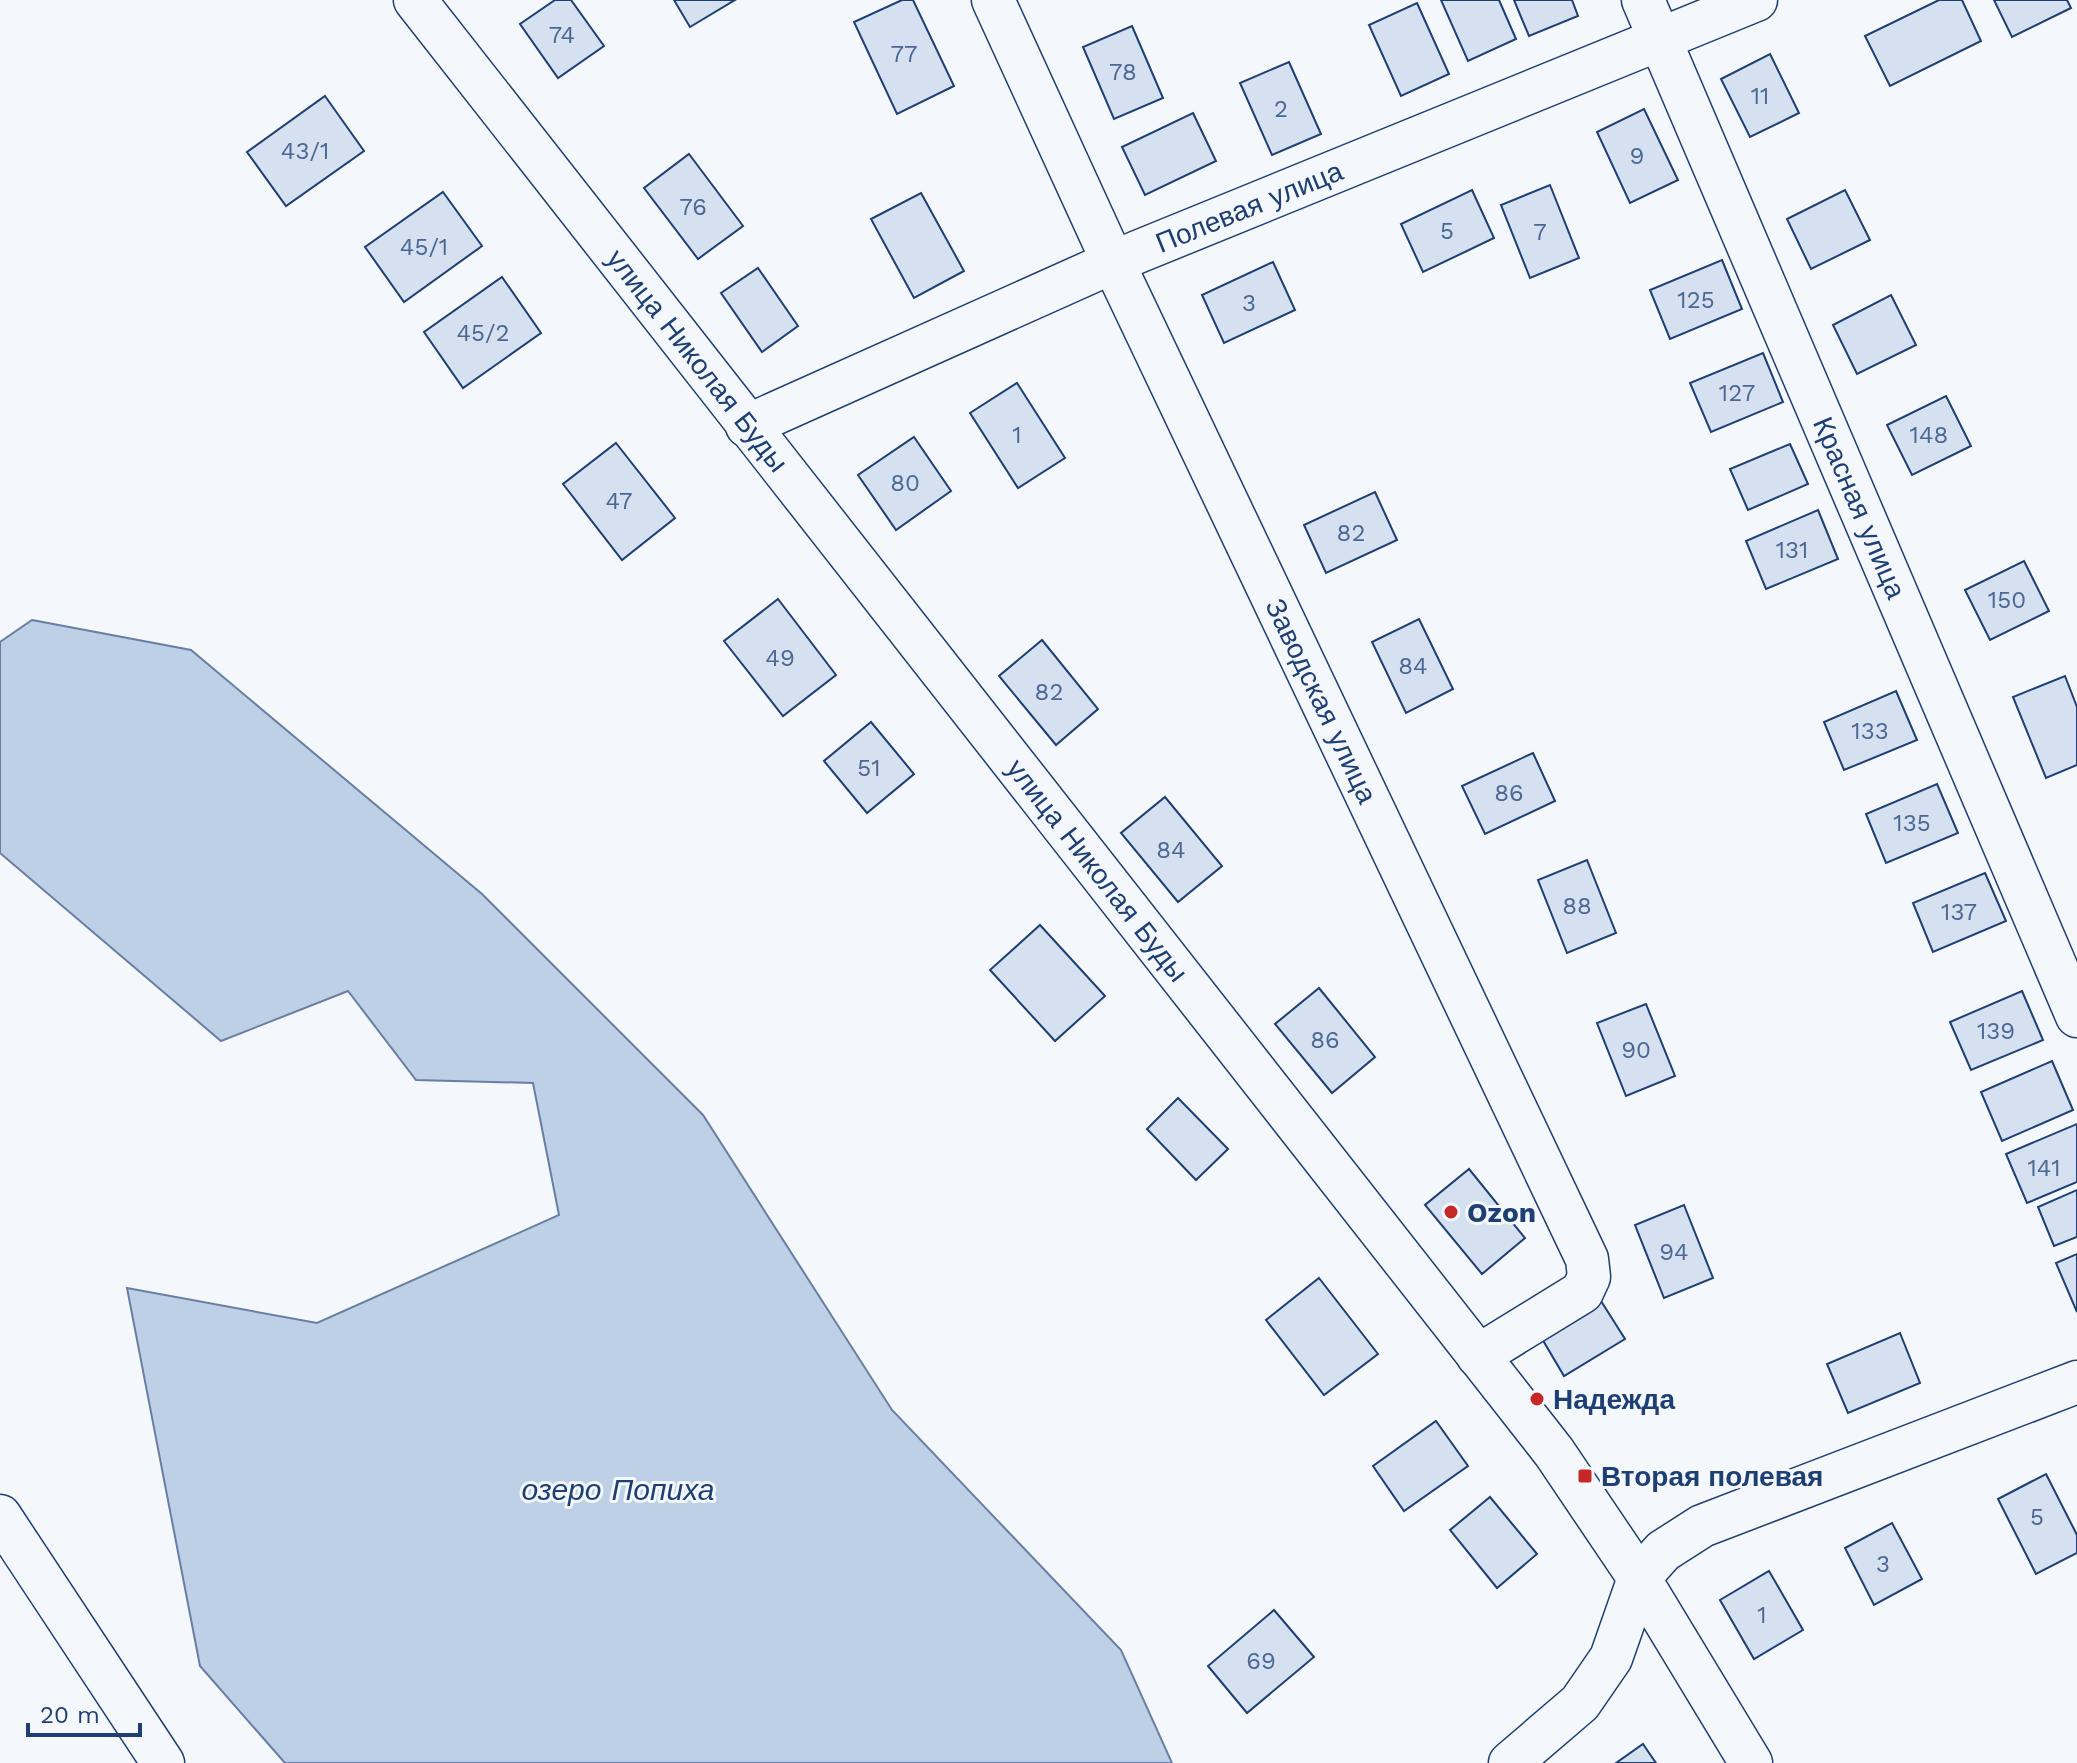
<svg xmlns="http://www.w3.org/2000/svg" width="2077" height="1763" font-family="'Work Sans',sans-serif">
  <rect width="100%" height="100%" fill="#f4f7fb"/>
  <path fill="#bed0e5" stroke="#687fa3" stroke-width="2" d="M 32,620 L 191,650 L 482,894 L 703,1115 L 892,1410 L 1121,1650 L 1172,1763 L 285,1763 L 200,1666 L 127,1288 L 317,1323 L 559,1215 L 533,1083 L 416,1080 L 348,991 L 221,1041 L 0,853 L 0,642 Z"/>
  <g fill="#d5e0f0" stroke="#1d3f73" stroke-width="2">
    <path d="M 555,0 L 571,0 L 604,46 L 558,78 L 520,24 Z"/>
    <path d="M 674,0 L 735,0 L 690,27 Z"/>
    <path d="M 902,0 L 913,0 L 954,86 L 897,114 L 854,22 Z"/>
    <path d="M 1441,0 L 1499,0 L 1516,39 L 1468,61 Z"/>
    <path d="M 1514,0 L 1572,0 L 1578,16 L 1529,36 Z"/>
    <path d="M 1939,0 L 1962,0 L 1981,41 L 1890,86 L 1865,36 Z"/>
    <path d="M 1994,0 L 2067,0 L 2071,8 L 2012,37 Z"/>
    <path d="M 1417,3 L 1449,74 L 1401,96 L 1369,25 Z"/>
    <path d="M 1132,26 L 1163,98 L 1114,119 L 1083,47 Z"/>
    <path d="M 1770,54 L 1799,113 L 1750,137 L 1721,79 Z"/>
    <path d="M 1289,62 L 1321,134 L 1272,155 L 1240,83 Z"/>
    <path d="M 325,96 L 364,151 L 286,206 L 247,152 Z"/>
    <path d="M 1644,109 L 1678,180 L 1630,203 L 1597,132 Z"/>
    <path d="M 1193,113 L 1216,161 L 1145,195 L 1122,147 Z"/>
    <path d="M 689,154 L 743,226 L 698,259 L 644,188 Z"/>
    <path d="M 1550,185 L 1579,258 L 1530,278 L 1501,205 Z"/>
    <path d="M 1472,190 L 1494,238 L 1423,272 L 1401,224 Z"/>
    <path d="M 1845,190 L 1870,240 L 1811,269 L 1787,219 Z"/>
    <path d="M 443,192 L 482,246 L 404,302 L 365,247 Z"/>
    <path d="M 921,193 L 964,271 L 914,298 L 871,219 Z"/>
    <path d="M 1722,260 L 1742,309 L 1670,339 L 1650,290 Z"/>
    <path d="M 1273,262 L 1295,310 L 1224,343 L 1202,295 Z"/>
    <path d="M 758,268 L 798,326 L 762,352 L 721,293 Z"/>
    <path d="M 502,277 L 541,333 L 463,388 L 424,332 Z"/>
    <path d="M 1891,295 L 1916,345 L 1857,374 L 1833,325 Z"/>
    <path d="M 1763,353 L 1783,402 L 1711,432 L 1690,383 Z"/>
    <path d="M 1017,383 L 1065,458 L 1018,488 L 970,413 Z"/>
    <path d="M 1946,396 L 1971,446 L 1912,475 L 1887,425 Z"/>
    <path d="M 914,437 L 951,491 L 896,530 L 858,475 Z"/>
    <path d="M 616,443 L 675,518 L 622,560 L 563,484 Z"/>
    <path d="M 1790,444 L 1808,484 L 1748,510 L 1730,469 Z"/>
    <path d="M 1375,492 L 1397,540 L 1326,573 L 1304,525 Z"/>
    <path d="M 1818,510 L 1838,559 L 1766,589 L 1746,541 Z"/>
    <path d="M 2024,561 L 2049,611 L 1990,640 L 1965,590 Z"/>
    <path d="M 778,599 L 836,675 L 783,716 L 724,641 Z"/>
    <path d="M 1419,619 L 1453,689 L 1406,713 L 1372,642 Z"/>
    <path d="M 1042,640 L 1098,709 L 1056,745 L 999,676 Z"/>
    <path d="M 2065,676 L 2077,707 L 2077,765 L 2046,778 L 2013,697 Z"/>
    <path d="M 1896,691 L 1917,740 L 1844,770 L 1824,722 Z"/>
    <path d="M 871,722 L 914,774 L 867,813 L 824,761 Z"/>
    <path d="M 1533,753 L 1555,801 L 1485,834 L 1462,786 Z"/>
    <path d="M 1937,784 L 1958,833 L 1886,863 L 1866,814 Z"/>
    <path d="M 1165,797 L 1222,866 L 1178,902 L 1121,833 Z"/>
    <path d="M 1587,860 L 1616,933 L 1567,953 L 1538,880 Z"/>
    <path d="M 1985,873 L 2006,921 L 1933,952 L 1913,903 Z"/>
    <path d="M 1040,925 L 1105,996 L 1055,1041 L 990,970 Z"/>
    <path d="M 1319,988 L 1375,1057 L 1332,1093 L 1275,1024 Z"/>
    <path d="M 2022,991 L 2043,1040 L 1971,1070 L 1950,1022 Z"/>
    <path d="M 1646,1004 L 1675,1076 L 1626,1096 L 1597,1023 Z"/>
    <path d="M 2052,1061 L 2073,1110 L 2002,1141 L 1981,1092 Z"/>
    <path d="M 1178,1098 L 1228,1149 L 1196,1180 L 1147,1129 Z"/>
    <path d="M 2077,1124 L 2077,1182 L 2027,1203 L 2006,1154 Z"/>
    <path d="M 1469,1169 L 1525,1238 L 1482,1274 L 1425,1205 Z"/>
    <path d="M 2077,1190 L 2077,1237 L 2054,1246 L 2038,1207 Z"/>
    <path d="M 1684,1205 L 1713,1278 L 1664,1298 L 1635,1225 Z"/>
    <path d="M 2077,1254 L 2077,1312 L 2056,1263 Z"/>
    <path d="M 1319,1278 L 1378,1354 L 1324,1395 L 1266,1320 Z"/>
    <path d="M 1601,1301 L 1625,1339 L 1564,1376 L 1541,1337 Z"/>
    <path d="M 1900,1333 L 1920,1383 L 1848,1413 L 1827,1364 Z"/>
    <path d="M 1436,1421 L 1468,1466 L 1404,1511 L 1373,1466 Z"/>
    <path d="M 2046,1474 L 2077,1535 L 2077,1553 L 2036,1574 L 1998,1499 Z"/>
    <path d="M 1490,1497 L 1537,1554 L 1497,1588 L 1450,1530 Z"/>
    <path d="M 1892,1523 L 1922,1579 L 1874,1605 L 1845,1548 Z"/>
    <path d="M 1769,1571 L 1803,1630 L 1754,1659 L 1720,1600 Z"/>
    <path d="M 1274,1610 L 1314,1657 L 1247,1713 L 1208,1666 Z"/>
    <path d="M 1643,1744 L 1656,1763 L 1616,1763 Z"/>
  </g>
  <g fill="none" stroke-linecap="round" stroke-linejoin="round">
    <g stroke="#1d3f73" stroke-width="45">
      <g id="minor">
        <path id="s1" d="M 415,0 L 1554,1452 L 1639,1578 L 1751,1763"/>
        <path id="s2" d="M 993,0 L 1113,262 L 1587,1259 L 1589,1277 L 1582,1292 L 1478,1356"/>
        <path id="s3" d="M 1643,0 L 2077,1016"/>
        <path id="s4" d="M 747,426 L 1113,262 L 1756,0"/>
        <path d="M 0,1516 L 163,1763"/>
        <path d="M 1510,1763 L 1580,1703 L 1611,1658 L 1639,1578 L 1663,1551 L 1702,1526 L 2077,1382"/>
      </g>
    </g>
    <use href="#minor" stroke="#f4f7fb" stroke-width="42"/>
  </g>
  <g fill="#c62828" stroke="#f4f7fb" stroke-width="3">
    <circle cx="1451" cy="1212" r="8"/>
    <circle cx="1537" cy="1399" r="8"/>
    <rect x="1577" y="1468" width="16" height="16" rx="4"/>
  </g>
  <g text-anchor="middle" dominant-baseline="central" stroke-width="6" stroke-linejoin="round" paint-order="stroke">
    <g font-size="24" fill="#4b6792">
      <text x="562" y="35">74</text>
      <text x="904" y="54">77</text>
      <text x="1123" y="72">78</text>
      <text x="1760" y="96">11</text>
      <text x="1281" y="109">2</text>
      <text x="305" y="151">43/1</text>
      <text x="1637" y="156">9</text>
      <text x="693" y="207">76</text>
      <text x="1447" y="231">5</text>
      <text x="1540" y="232">7</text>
      <text x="424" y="247">45/1</text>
      <text x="1696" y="300">125</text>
      <text x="1249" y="303">3</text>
      <text x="483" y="333">45/2</text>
      <text x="1737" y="393">127</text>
      <text x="1017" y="435">1</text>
      <text x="1929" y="435">148</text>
      <text x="905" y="483">80</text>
      <text x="619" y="501">47</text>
      <text x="1351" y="533">82</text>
      <text x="1792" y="550">131</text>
      <text x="2007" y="600">150</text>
      <text x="780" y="658">49</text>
      <text x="1413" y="666">84</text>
      <text x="1049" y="692">82</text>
      <text x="1870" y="731">133</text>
      <text x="869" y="768">51</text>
      <text x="1509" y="793">86</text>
      <text x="1912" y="823">135</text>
      <text x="1171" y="850">84</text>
      <text x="1577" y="906">88</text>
      <text x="1959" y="912">137</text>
      <text x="1996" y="1031">139</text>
      <text x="1325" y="1040">86</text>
      <text x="1636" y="1050">90</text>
      <text x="2044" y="1168">141</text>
      <text x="1674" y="1252">94</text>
      <text x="2037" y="1517">5</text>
      <text x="1883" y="1564">3</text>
      <text x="1762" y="1615">1</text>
      <text x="1261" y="1661">69</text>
    </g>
    <g font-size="28" fill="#1d3f73" stroke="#f4f7fb">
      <text stroke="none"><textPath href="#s4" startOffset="548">Полевая улица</textPath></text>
      <text stroke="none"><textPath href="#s1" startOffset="458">улица Николая Буды</textPath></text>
      <text stroke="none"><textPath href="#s3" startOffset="552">Красная улица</textPath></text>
      <text stroke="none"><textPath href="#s2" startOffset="774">Заводская улица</textPath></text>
      <text stroke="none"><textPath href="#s1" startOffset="1106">улица Николая Буды</textPath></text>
    </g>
    <g font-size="28" font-weight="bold" fill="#1d3f73" stroke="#f4f7fb" text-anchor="start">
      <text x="1467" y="1212">Ozon</text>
      <text x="1553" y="1399">Надежда</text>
      <text x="1601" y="1476">Вторая полевая</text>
    </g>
    <g font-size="30" font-style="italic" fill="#1d3f73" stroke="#f4f7fb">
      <text x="618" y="1489">озеро Попиха</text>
    </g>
  </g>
  <path d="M28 1723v12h112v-12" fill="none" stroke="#1d3f73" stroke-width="4"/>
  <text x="40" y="1723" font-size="24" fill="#1d3f73" stroke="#f4f7fb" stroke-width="6" paint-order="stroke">20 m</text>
</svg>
